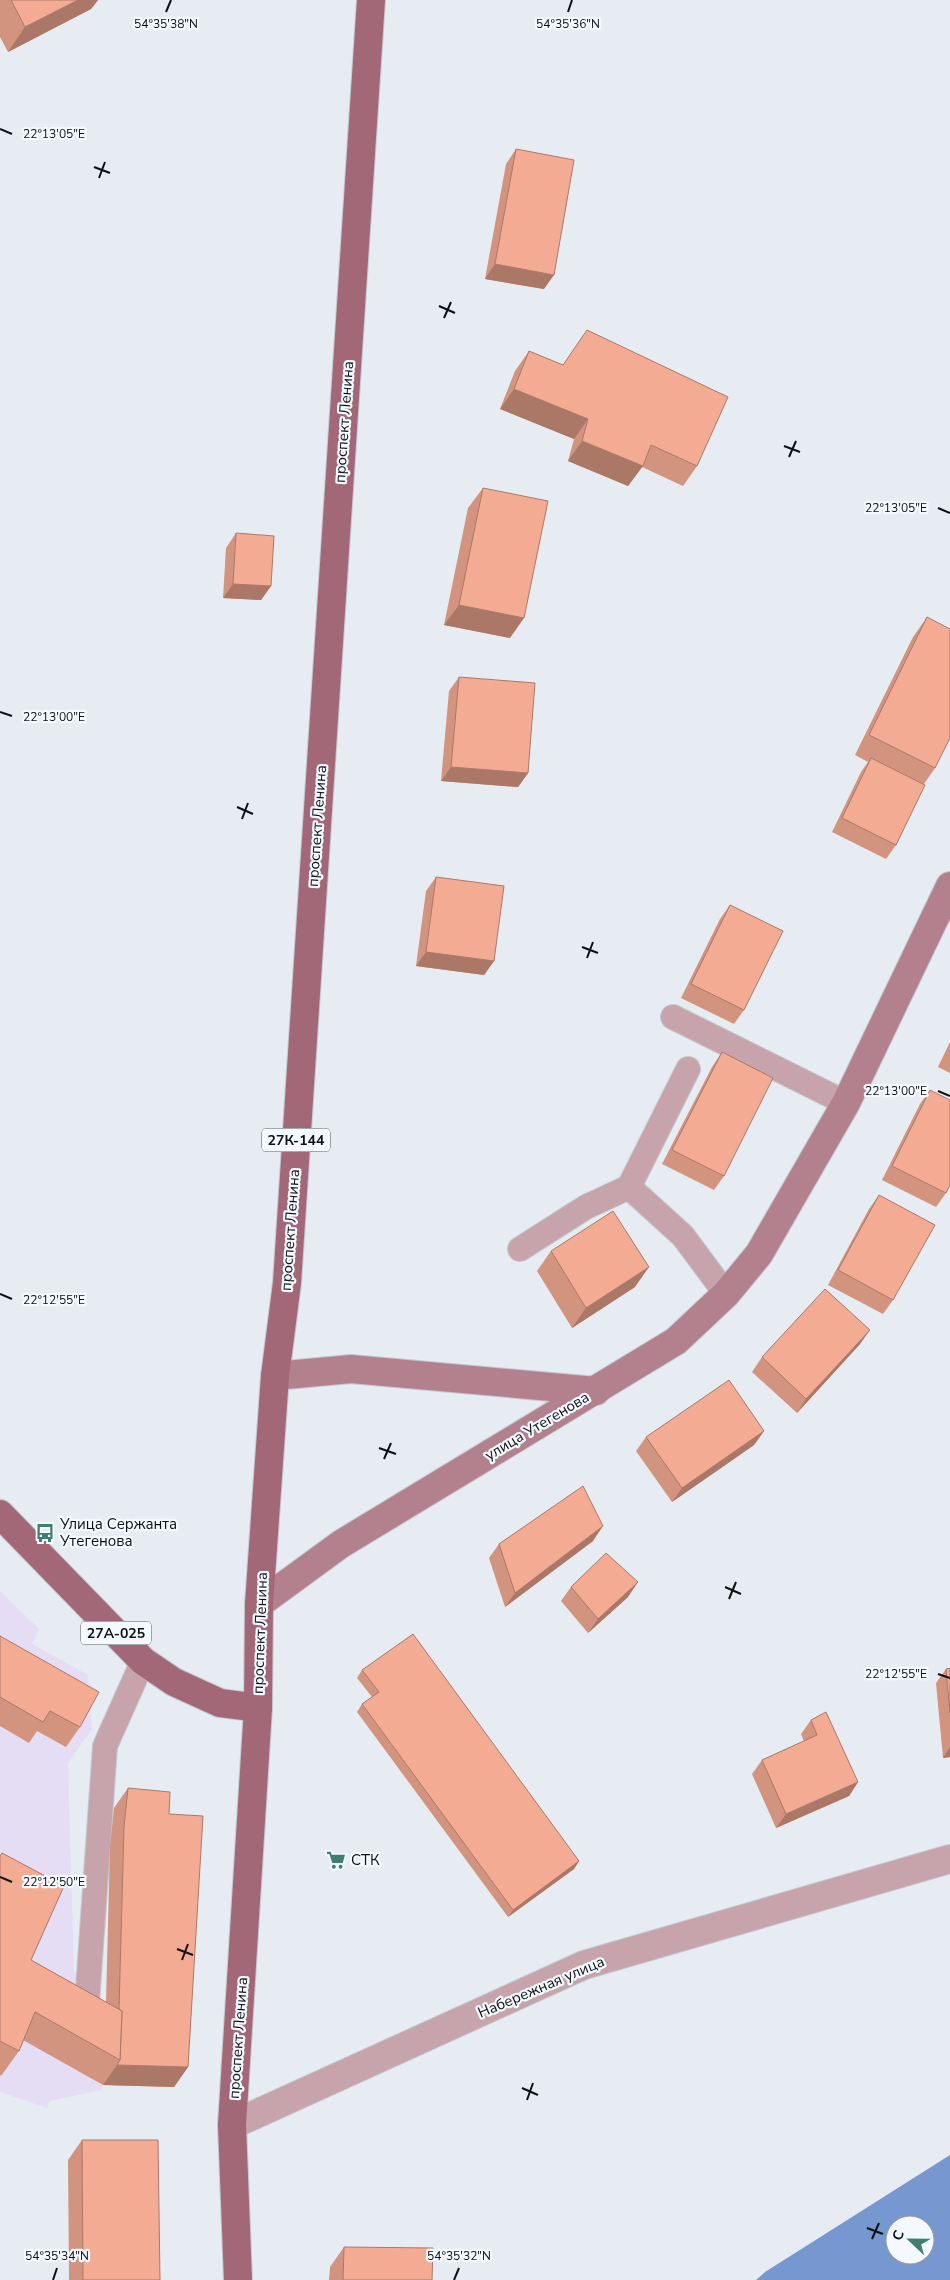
<svg xmlns="http://www.w3.org/2000/svg" width="950" height="2280" font-family="'Nunito Sans',sans-serif">
  <rect width="100%" height="100%" fill="#e7ecf2"/>
  <path fill="#e5ddf3" d="M 0,1591 L 39,1629 L 32,1644 L 88,1675 L 92,1729 L 68,1763 L 74,1972 L 94,1984 L 105,2031 L 102,2090 L 49,2101 L 47,2108 L 0,2092 Z"/>
  <path fill="#7797d0" fill-rule="evenodd" d="M 950,2155 L 950,2280 L 756,2280 L 765,2272 ZM 895,2225 L 925,2225 L 925,2255 L 895,2255 Z"/>
  <g fill="none" stroke-linecap="round" stroke-linejoin="round">
    <g stroke="#c4c9ce" stroke-width="26">
      <g id="lane">
        <path d="M 673,1017 L 846,1103"/>
        <path d="M 688,1069 L 629,1187 L 683,1236 L 726,1294"/>
        <path d="M 520,1249 L 586,1207 L 629,1187"/>
        <path d="M 86,2017 L 105,1746 L 143,1661"/>
      </g>
    </g>
    <g stroke="#c4c9ce" stroke-width="30">
      <path id="street" d="M 232,2125 L 584,1965 L 950,1859"/>
    </g>
    <g stroke="#c4c9ce" stroke-width="30">
      <g id="secondary">
        <path d="M 275,1376 L 351,1369 L 596,1391"/>
        <path d="M 259,1604 L 341,1544 L 676,1341 L 726,1294 L 759,1254 L 846,1103 L 950,886"/>
      </g>
    </g>
    <g stroke="#c4c9ce" stroke-width="30">
      <g id="primary">
        <path d="M 0,1514 L 143,1661 L 174,1682 L 220,1703 L 258,1708"/>
        <path d="M 238,2280 L 232,2125 L 258,1708 L 259,1604 L 275,1376 L 287,1283 L 371,0"/>
      </g>
    </g>
    <use href="#lane" stroke="#c7a4ac" stroke-width="24"/>
    <use href="#street" stroke="#c7a4ac" stroke-width="28"/>
    <use href="#secondary" stroke="#b3818d" stroke-width="28"/>
    <use href="#primary" stroke="#a36877" stroke-width="28"/>
  </g>
  <g fill="#d2937f">
    <path d="M 0,0 L 98,0 L 91,9 L 8,52 L 0,37 Z"/>
    <path d="M 516,149 L 544,289 L 485,279 L 506,164 Z"/>
    <path d="M 529,351 L 697,466 L 683,486 L 642,467 L 628,486 L 568,461 L 574,439 L 500,409 L 515,371 Z"/>
    <path d="M 483,488 L 510,638 L 444,625 L 468,508 Z"/>
    <path d="M 236,533 L 271,586 L 261,600 L 223,598 L 226,548 Z"/>
    <path d="M 927,617 L 935,768 L 924,784 L 896,845 L 886,859 L 832,832 L 861,772 L 868,762 L 855,755 L 913,637 Z"/>
    <path d="M 459,677 L 528,773 L 518,787 L 441,781 L 449,691 Z"/>
    <path d="M 436,877 L 494,961 L 484,975 L 416,966 L 426,891 Z"/>
    <path d="M 730,905 L 744,1010 L 734,1024 L 681,998 L 720,919 Z"/>
    <path d="M 950,1042 L 950,1073 L 938,1067 Z"/>
    <path d="M 722,1052 L 724,1176 L 714,1190 L 662,1164 L 712,1067 Z"/>
    <path d="M 930,1090 L 946,1193 L 936,1207 L 882,1180 L 920,1104 Z"/>
    <path d="M 879,1195 L 893,1300 L 883,1314 L 828,1285 L 869,1209 Z"/>
    <path d="M 551,1251 L 635,1287 L 572,1328 L 537,1271 Z"/>
    <path d="M 860,1344 L 797,1413 L 752,1372 L 762,1357 Z"/>
    <path d="M 764,1431 L 754,1445 L 672,1502 L 636,1451 L 646,1437 Z"/>
    <path d="M 593,1541 L 505,1607 L 489,1558 L 499,1544 Z"/>
    <path d="M 571,1587 L 628,1597 L 588,1633 L 561,1601 Z"/>
    <path d="M 0,1636 L 80,1727 L 66,1747 L 37,1731 L 29,1743 L 0,1726 Z"/>
    <path d="M 950,1668 L 950,1757 L 943,1758 L 936,1683 L 946,1669 Z"/>
    <path d="M 362,1670 L 579,1861 L 574,1869 L 508,1917 L 357,1712 L 362,1704 L 372,1697 L 357,1678 Z"/>
    <path d="M 811,1720 L 858,1782 L 849,1796 L 776,1828 L 752,1774 L 762,1760 L 804,1741 L 801,1734 Z"/>
    <path d="M 128,1788 L 169,1814 L 188,2067 L 174,2087 L 103,2085 L 23,2040 L 19,2051 L 1,2076 L 0,2075 L 0,1855 L 31,1960 L 106,2002 L 110,1847 L 114,1808 Z"/>
    <path d="M 82,2140 L 160,2280 L 69,2280 L 68,2160 Z"/>
    <path d="M 344,2247 L 432,2280 L 329,2280 L 330,2267 Z"/>
  </g>
  <g fill="#ab7868">
    <path d="M 78,0 L 98,0 L 91,9 L 8,52 L 25,27 Z"/>
    <path d="M 495,264 L 554,275 L 544,289 L 485,279 Z"/>
    <path d="M 514,389 L 588,419 L 574,439 L 500,409 Z"/>
    <path d="M 582,441 L 643,466 L 628,486 L 568,461 Z"/>
    <path d="M 233,584 L 271,586 L 261,600 L 223,598 Z"/>
    <path d="M 459,605 L 524,618 L 510,638 L 444,625 Z"/>
    <path d="M 451,767 L 528,773 L 518,787 L 441,781 Z"/>
    <path d="M 426,952 L 494,961 L 484,975 L 416,966 Z"/>
    <path d="M 649,1267 L 635,1287 L 572,1328 L 586,1308 Z"/>
    <path d="M 870,1330 L 860,1344 L 797,1413 L 806,1399 Z"/>
    <path d="M 764,1431 L 754,1445 L 672,1502 L 682,1488 Z"/>
    <path d="M 603,1526 L 593,1541 L 505,1607 L 515,1593 Z"/>
    <path d="M 638,1582 L 628,1597 L 588,1633 L 598,1619 Z"/>
    <path d="M 950,1747 L 950,1757 L 943,1758 Z"/>
    <path d="M 858,1782 L 849,1796 L 776,1828 L 786,1814 Z"/>
    <path d="M 579,1861 L 574,1869 L 508,1917 L 513,1910 Z"/>
    <path d="M 117,2065 L 188,2067 L 174,2087 L 103,2085 Z"/>
  </g>
  <g fill="#f4ab94" stroke="#ab7868">
    <path d="M 11,0 L 78,0 L 25,27 Z"/>
    <path d="M 516,149 L 574,160 L 554,275 L 495,264 Z"/>
    <path d="M 587,330 L 728,397 L 697,466 L 651,445 L 643,466 L 582,441 L 588,419 L 514,389 L 529,351 L 563,365 Z"/>
    <path d="M 483,488 L 548,501 L 524,618 L 459,605 Z"/>
    <path d="M 236,533 L 274,536 L 271,586 L 233,584 Z"/>
    <path d="M 927,617 L 950,629 L 950,738 L 935,768 L 869,735 Z"/>
    <path d="M 459,677 L 535,683 L 528,773 L 451,767 Z"/>
    <path d="M 871,758 L 925,785 L 896,845 L 842,818 Z"/>
    <path d="M 436,877 L 504,886 L 494,961 L 426,952 Z"/>
    <path d="M 730,905 L 783,931 L 744,1010 L 691,984 Z"/>
    <path d="M 722,1052 L 773,1078 L 724,1176 L 672,1150 Z"/>
    <path d="M 930,1090 L 950,1100 L 950,1185 L 946,1193 L 892,1166 Z"/>
    <path d="M 879,1195 L 935,1225 L 893,1300 L 838,1270 Z"/>
    <path d="M 613,1211 L 649,1267 L 586,1308 L 551,1251 Z"/>
    <path d="M 825,1289 L 870,1330 L 806,1399 L 762,1357 Z"/>
    <path d="M 729,1380 L 764,1431 L 682,1488 L 646,1437 Z"/>
    <path d="M 583,1486 L 603,1526 L 515,1593 L 499,1544 Z"/>
    <path d="M 606,1553 L 638,1582 L 598,1619 L 571,1587 Z"/>
    <path d="M 413,1634 L 579,1861 L 513,1910 L 362,1704 L 379,1692 L 362,1670 Z"/>
    <path d="M 0,1636 L 99,1692 L 80,1727 L 50,1711 L 43,1722 L 0,1697 Z"/>
    <path d="M 950,1668 L 950,1713 L 946,1669 Z"/>
    <path d="M 826,1712 L 858,1782 L 786,1814 L 762,1760 L 817,1735 L 811,1720 Z"/>
    <path d="M 128,1788 L 170,1792 L 169,1814 L 203,1816 L 188,2067 L 117,2065 L 120,2060 L 122,2011 L 119,2009 L 124,1827 Z"/>
    <path d="M 2,1853 L 64,1886 L 31,1960 L 122,2011 L 120,2060 L 35,2012 L 19,2051 L 0,2041 L 0,1856 Z"/>
    <path d="M 82,2140 L 158,2140 L 160,2280 L 83,2280 Z"/>
    <path d="M 344,2247 L 433,2248 L 432,2280 L 343,2280 Z"/>
  </g>
  <path fill="none" stroke="#0e1012" stroke-width="2" d="M 166,12 L 171,0M 568,12 L 572,0M 0,129 L 12,134M 94,167 L 110,173M 99,178 L 105,162M 439,306 L 455,313M 444,318 L 451,302M 784,446 L 800,452M 789,457 L 796,441M 938,508 L 950,513M 0,712 L 12,716M 237,807 L 253,814M 242,819 L 248,803M 582,947 L 598,953M 587,958 L 593,942M 938,1091 L 950,1096M 0,1294 L 12,1299M 379,1448 L 396,1454M 384,1459 L 391,1443M 725,1587 L 741,1594M 729,1599 L 736,1582M 938,1674 L 950,1678M 0,1877 L 12,1882M 177,1949 L 193,1955M 182,1960 L 188,1944M 522,2088 L 538,2095M 527,2100 L 533,2083M 867,2228 L 883,2234M 872,2239 L 879,2223M 53,2280 L 57,2268M 454,2280 L 459,2268"/>
  <defs>
    <g id="bus-bare" transform="scale(1.5)"><path d="M-5-6H5V4H4V6H2V4H-2V6H-4V4H-5ZM-3.5-4V0h7V-4ZM-3.5 1.2v1.5H-2V1.2ZM2 1.2v1.5H3.5V1.2Z" fill="#3e7f6f" stroke="#f4f9ff" stroke-width="2.5" paint-order="stroke"/></g>
    <g id="supermarket-bare" transform="scale(1.5)"><path d="M-6-5.5h2.5l.6 2H6L4.5 2H-2.5L-4.4-4H-6ZM-1.5 3.2a1.3 1.3 0 1 0 .1 0ZM3 3.2a1.3 1.3 0 1 0 .1 0Z" fill="#3e7f6f" stroke="#f4f9ff" stroke-width="2.5" paint-order="stroke"/></g>
  </defs>
  <g fill-rule="evenodd">
    <use href="#bus-bare" x="45" y="1533"/>
    <use href="#supermarket-bare" x="336" y="1860"/>
  </g>
  <g text-anchor="middle" dominant-baseline="central" stroke-width="4.5" stroke-linejoin="round" paint-order="stroke">
    <g fill="#f4f9ff" stroke="#535659" stroke-width="1">
      <rect x="262" y="1128.5" width="68" height="23" rx="4"/>
      <rect x="81" y="1621.5" width="70" height="23" rx="4"/>
    </g>
    <g font-size="14" font-weight="bold" fill="#0e1012">
      <text x="296" y="1140">27К-144</text>
      <text x="116" y="1633">27А-025</text>
    </g>
    <g font-size="15" fill="#0e1012" stroke="#f4f9ff">
      <text transform="translate(344 422) rotate(-86)">проспект Ленина</text>
      <text transform="translate(317 826) rotate(-86)">проспект Ленина</text>
      <text transform="translate(290 1230) rotate(-86)">проспект Ленина</text>
      <text transform="translate(537 1426) rotate(-31)">улица Утегенова</text>
      <text transform="translate(260 1633) rotate(-88)">проспект Ленина</text>
      <text transform="translate(541 1987) rotate(-23)">Набережная улица</text>
      <text transform="translate(238 2038) rotate(-86)">проспект Ленина</text>
    </g>
    <g font-size="15" fill="#0e1012" stroke="#f4f9ff" text-anchor="start">
      <text x="60" y="1524">Улица Сержанта<tspan x="60" dy="17">Утегенова</tspan></text>
      <text x="351" y="1860">СТК</text>
    </g>
  </g>
  <g font-size="12" text-anchor="middle" fill="#0e1012" stroke="#f4f9ff" stroke-width="4.5" stroke-linejoin="round" paint-order="stroke">
    <text x="166" y="28">54°35'38"N</text>
    <text x="568" y="28">54°35'36"N</text>
    <text x="54" y="138">22°13'05"E</text>
    <text x="896" y="512">22°13'05"E</text>
    <text x="54" y="721">22°13'00"E</text>
    <text x="896" y="1095">22°13'00"E</text>
    <text x="54" y="1304">22°12'55"E</text>
    <text x="896" y="1678">22°12'55"E</text>
    <text x="54" y="1886">22°12'50"E</text>
    <text x="57" y="2260">54°35'34"N</text>
    <text x="459" y="2260">54°35'32"N</text>
  </g>
  <g transform="translate(910 2240) rotate(292)"><circle r="24" fill="#f4f9ff" stroke="#989ca0"/>
  <path d="M0-4L9 19L0 12L-9 19Z" fill="#3e7f6f"/>
  <text y="-8" font-size="14" font-weight="bold" text-anchor="middle" fill="#0e1012">С</text>
  </g>
</svg>
